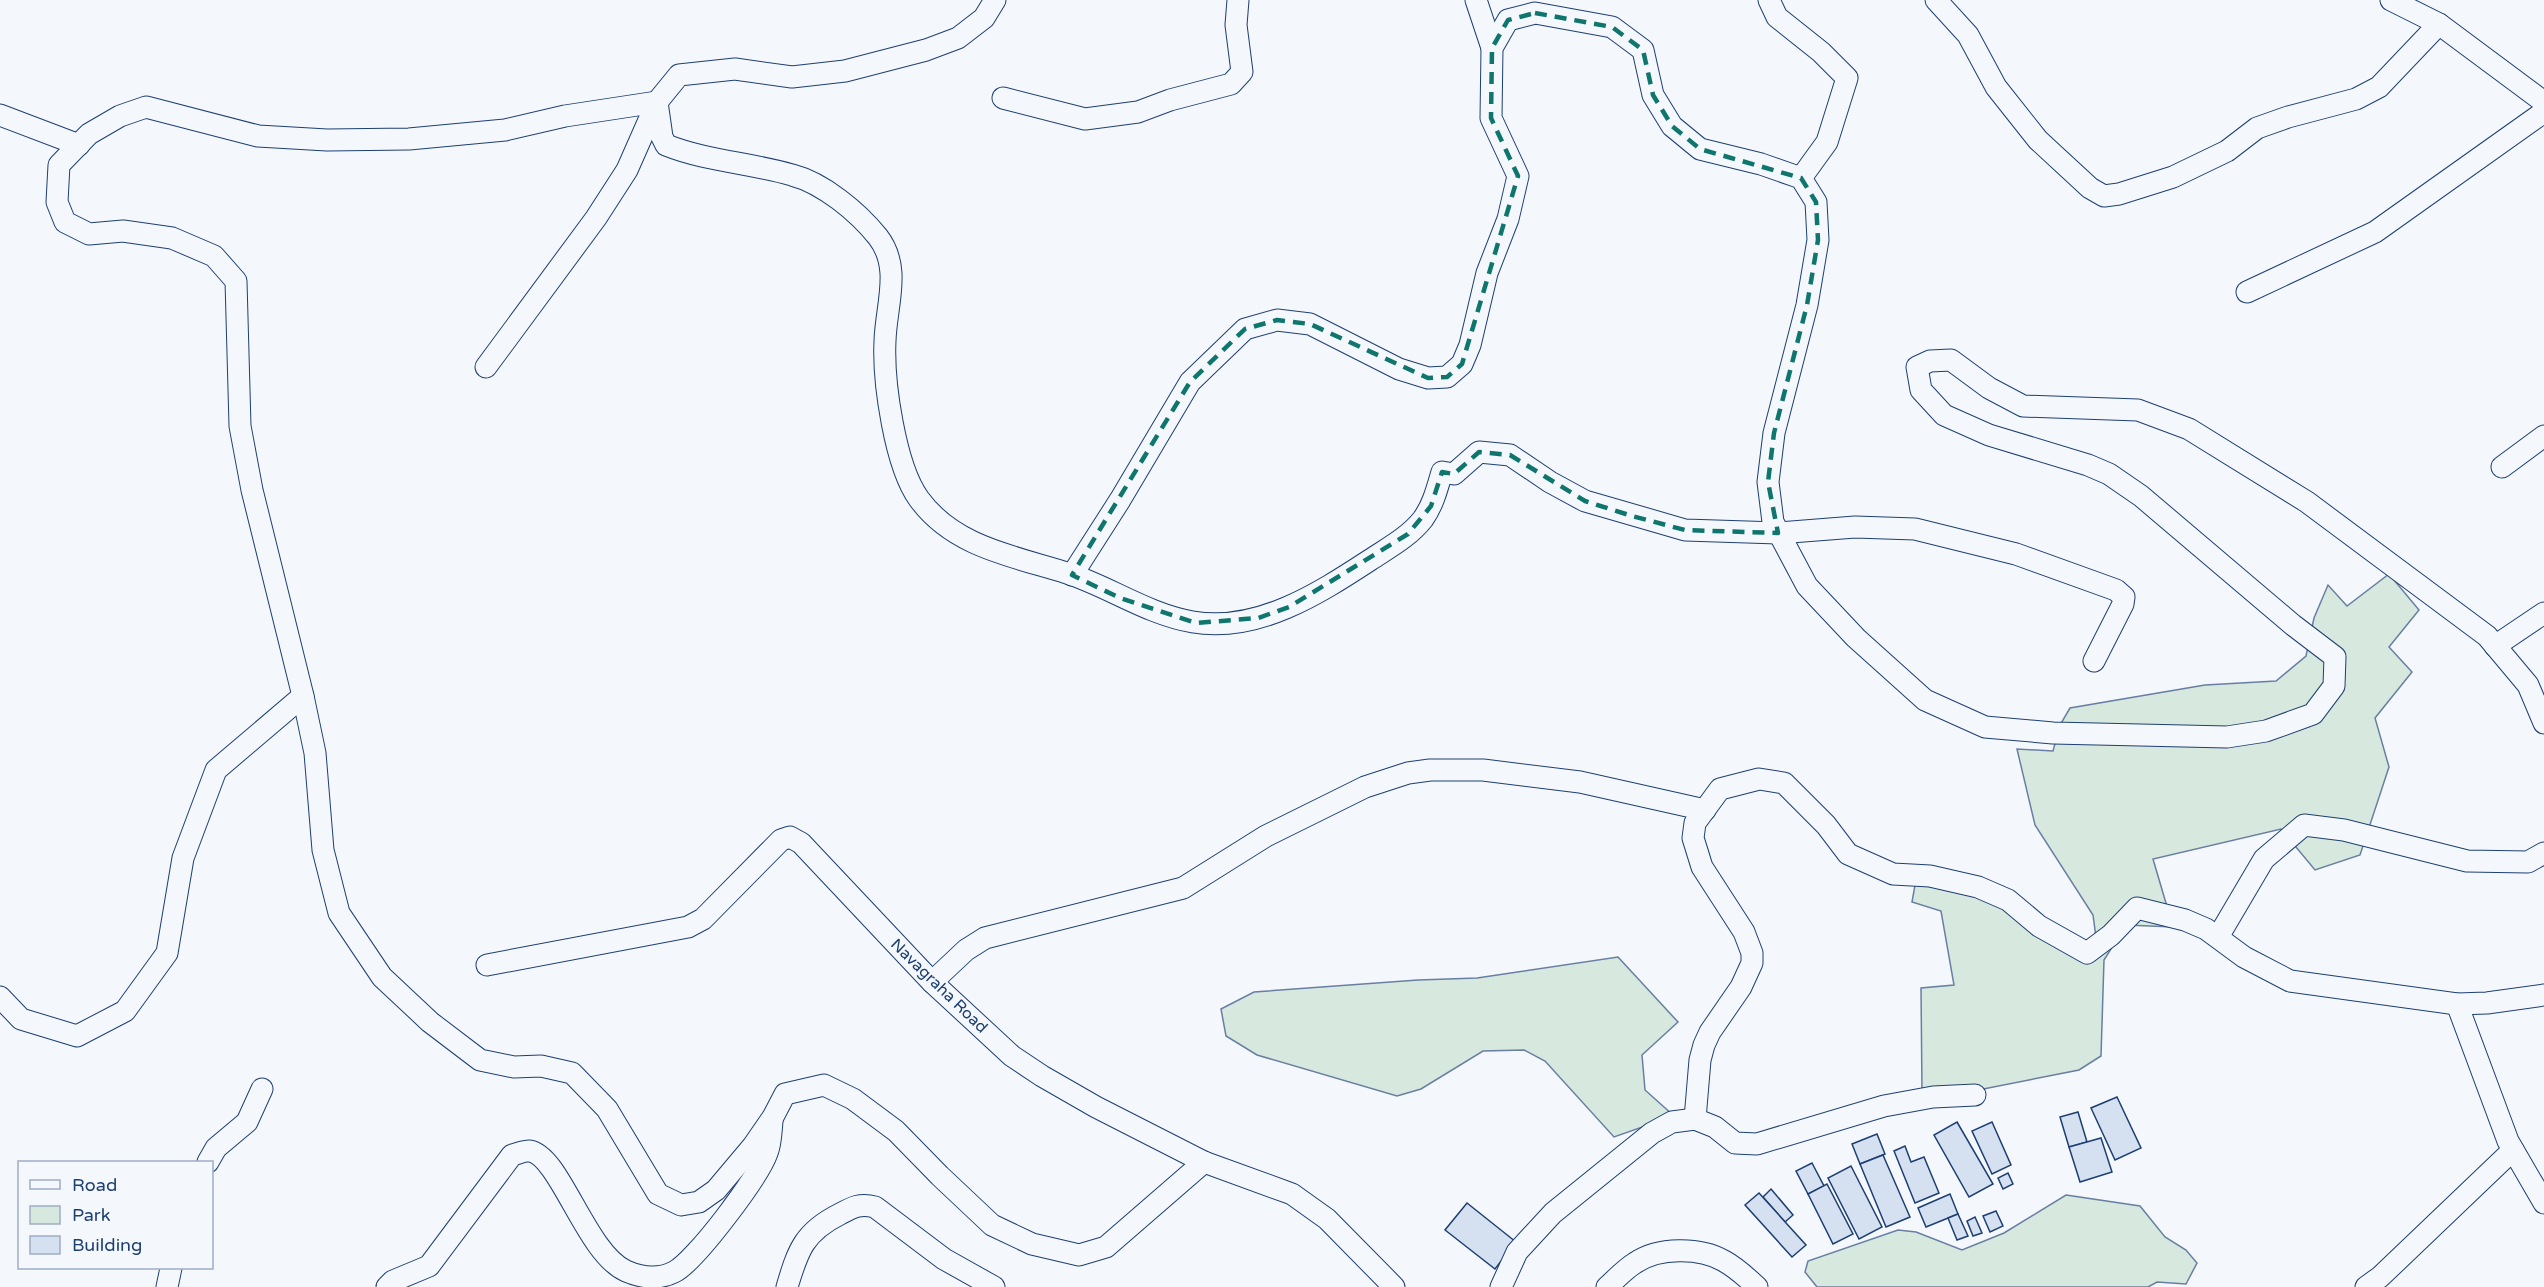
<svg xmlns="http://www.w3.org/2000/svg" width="2544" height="1287" font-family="'Varela Round',sans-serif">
  <rect width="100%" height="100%" fill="#f4f7fb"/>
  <g fill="#d7e8df" stroke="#687fa3" stroke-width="1.5">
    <path d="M 2389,574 L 2419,610 L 2389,647 L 2412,672 L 2375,718 L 2389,767 L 2360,855 L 2315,870 L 2281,829 L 2153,859 L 2173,927 L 2126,925 L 2104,960 L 2101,1056 L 2079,1070 L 1963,1093 L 1922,1093 L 1921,988 L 1954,985 L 1941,911 L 1912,902 L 1915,885 L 1981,892 L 2042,927 L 2097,945 L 2093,915 L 2035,825 L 2017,749 L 2053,751 L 2060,725 L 2070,708 L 2205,685 L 2276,681 L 2306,656 L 2314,618 L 2328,585 L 2347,606 Z"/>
    <path d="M 1618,957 L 1678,1022 L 1642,1055 L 1645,1090 L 1674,1116 L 1614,1137 L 1545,1061 L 1524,1050 L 1483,1051 L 1421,1089 L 1397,1096 L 1257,1055 L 1226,1036 L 1221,1009 L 1254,992 L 1418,980 L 1477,978 Z"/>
    <path d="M 2066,1195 L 2140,1206 L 2165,1237 L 2186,1250 L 2197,1263 L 2186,1284 L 2157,1282 L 2148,1287 L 1817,1287 L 1805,1272 L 1808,1261 L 1898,1230 L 1916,1232 L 1962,1250 L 2004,1233 Z"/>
  </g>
  <g fill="#d5e0f0" stroke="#1d3f73" stroke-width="1.5">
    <path d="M 2117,1097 L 2141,1148 L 2115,1160 L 2091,1108 Z"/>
    <path d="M 2078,1112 L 2087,1142 L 2069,1147 L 2060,1117 Z"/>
    <path d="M 1957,1122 L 1993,1184 L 1969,1197 L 1934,1135 Z"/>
    <path d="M 1992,1122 L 2011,1165 L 1992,1174 L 1972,1131 Z"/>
    <path d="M 1877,1134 L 1885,1154 L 1860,1164 L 1852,1144 Z"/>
    <path d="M 2101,1138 L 2112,1172 L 2080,1182 L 2069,1147 Z"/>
    <path d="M 1905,1146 L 1911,1162 L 1924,1157 L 1939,1193 L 1915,1203 L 1894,1151 Z"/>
    <path d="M 1883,1155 L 1910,1217 L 1886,1227 L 1860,1164 Z"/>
    <path d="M 1812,1163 L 1824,1186 L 1808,1194 L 1796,1171 Z"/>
    <path d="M 1851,1166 L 1882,1227 L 1859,1239 L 1828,1178 Z"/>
    <path d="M 2008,1173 L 2013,1184 L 2003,1189 L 1998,1178 Z"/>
    <path d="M 1827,1184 L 1853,1234 L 1833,1244 L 1808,1194 Z"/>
    <path d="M 1771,1189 L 1793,1215 L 1785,1222 L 1763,1197 Z"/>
    <path d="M 1759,1193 L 1806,1245 L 1792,1257 L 1745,1205 Z"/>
    <path d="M 1950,1194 L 1958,1214 L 1926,1227 L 1918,1208 Z"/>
    <path d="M 1467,1203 L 1516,1242 L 1495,1269 L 1445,1230 Z"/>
    <path d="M 1996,1211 L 2003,1226 L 1990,1232 L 1983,1216 Z"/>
    <path d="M 1958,1214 L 1968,1236 L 1957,1240 L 1948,1218 Z"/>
    <path d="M 1975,1217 L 1982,1233 L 1973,1236 L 1967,1221 Z"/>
  </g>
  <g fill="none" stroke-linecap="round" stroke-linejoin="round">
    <g stroke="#1d3f73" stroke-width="23">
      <g id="street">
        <path d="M 995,0 L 984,18 L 958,38 L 926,50 L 845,71 L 792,77 L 735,69 L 679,75 L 657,102 L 662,137 L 666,145 C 706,161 751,163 792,175 C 823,183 858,212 878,237 C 902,268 886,305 885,341 C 883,382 895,466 919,499 C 954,547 1013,556 1067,573 C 1110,587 1147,614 1193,622 C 1257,633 1318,594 1370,560 C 1388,548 1409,537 1423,519 C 1433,505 1437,489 1442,472 L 1454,474 L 1479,452 L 1510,455 L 1550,482 L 1585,501 L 1685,530 L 1778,533 L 1855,527 L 1915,529 L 2016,554 L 2116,590 L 2124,597 L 2123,604 L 2094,661"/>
        <path d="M 1476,0 L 1492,48"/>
        <path d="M 1769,0 L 1777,17 L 1821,52 L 1847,78 L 1827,142 L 1801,178"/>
        <path d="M 1936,0 L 1968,35 L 1996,87 L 2038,140 L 2090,188 L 2104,196 L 2119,194 L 2173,177 L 2227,151 L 2257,128 L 2288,117 L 2356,99 L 2379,87 L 2439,24"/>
        <path d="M 2391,0 L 2439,24 L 2544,102"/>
        <path d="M 1003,98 L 1085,119 L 1138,112 L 1170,100 L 1231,84 L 1242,72 L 1236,25 L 1238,0"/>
        <path d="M 657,102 L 565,116 L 505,130 L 409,139 L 327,140 L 258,136 L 146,107 L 120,116 L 89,134 L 59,165 L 57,202 L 65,222 L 89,234 L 123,231 L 172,238 L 214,256 L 236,281 L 240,426 L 252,490 L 303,696 L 315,753 L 323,850 L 339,913 L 382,977 L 430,1022 L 480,1060 L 514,1067 L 541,1066 L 572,1073 L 607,1109 L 658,1194 L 681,1205 L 699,1202 L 716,1190 L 753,1146 L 773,1117 L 785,1094 L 824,1085 L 853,1099 L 896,1131 L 940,1176 L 992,1225 L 1032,1244 L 1079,1255 L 1106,1247 L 1204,1162"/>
        <path d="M 0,115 L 79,145"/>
        <path d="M 2247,292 L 2375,232 L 2544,112"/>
        <path d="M 486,367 L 596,218 L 627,170 L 657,102"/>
        <path d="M 2502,467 L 2544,436"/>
        <path d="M 1072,575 L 1120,500 L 1190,382 L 1245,329 L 1277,320 L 1310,324 L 1399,369 L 1428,378 L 1447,377 L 1462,364 L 1470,345 L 1487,273 L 1508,219 L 1518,176 L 1491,118 L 1492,48 L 1508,20 L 1535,13 L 1612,27 L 1643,50 L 1653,95 L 1672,126 L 1700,149 L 1761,164 L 1801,178 L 1816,202 L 1818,240 L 1807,305 L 1774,433 L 1768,482 L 1773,522 L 1807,586 L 1856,638 L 1925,700 L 1985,727 L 2053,733 L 2227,737 L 2266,731 L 2313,714 L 2334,686 L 2335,657 L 2293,625 L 2141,496 L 2109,474 L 2088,465 L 1989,435 L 1944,415 L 1921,390 L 1917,367 L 1930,361 L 1951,360 L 1989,388 L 2023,406 L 2138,410 L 2189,429 L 2307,502 L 2487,636 L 2528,685 L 2544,723"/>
        <path d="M 2495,646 L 2544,613"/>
        <path d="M 2218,937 L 2264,859 L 2304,825 L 2344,830 L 2467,861 L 2528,862 L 2544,853"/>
        <path d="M 487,965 L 688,927 L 703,919 L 781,840 L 790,837 L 801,843 L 932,982 L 1012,1056 L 1042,1076 L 1096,1107 L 1204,1162 L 1292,1194 L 1327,1219 L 1394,1287"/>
        <path d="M 932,982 L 966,950 L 985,938 L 1183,888 L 1266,836 L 1365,787 L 1408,773 L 1430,770 L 1483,770 L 1580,782 L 1705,810"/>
        <path d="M 0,997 L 21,1019 L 77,1036 L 125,1011 L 167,953 L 183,858 L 216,770 L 303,696"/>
        <path d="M 2457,1004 L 2508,1141 L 2544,1203"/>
        <path d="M 1695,1119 L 1700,1060 L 1704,1045 L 1710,1032 L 1741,987 L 1752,963 L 1752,953 L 1744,932 L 1702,867 L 1693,838 L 1695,823 L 1720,789 L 1759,779 L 1784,783 L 1826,825 L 1848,854 L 1893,874 L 1930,876 L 1978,887 L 2008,900 L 2039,926 L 2087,953 L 2111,935 L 2137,908 L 2185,920 L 2206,929 L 2244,957 L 2290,981 L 2457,1004 L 2487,1003 L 2544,995"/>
        <path d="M 208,1162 L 216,1148 L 247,1122 L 262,1089"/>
        <path d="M 167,1287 L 171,1268"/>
        <path d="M 387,1287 L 393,1281 L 429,1266 L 512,1155 C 517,1154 526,1150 530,1151 C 560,1156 586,1253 626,1271 C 642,1278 658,1280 674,1272 C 695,1262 759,1176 767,1153 C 771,1144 771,1131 772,1121"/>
        <path d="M 787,1287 C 798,1250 804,1232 840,1214 C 853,1207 860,1203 875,1207 L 944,1259 L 994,1287"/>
        <path d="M 1501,1287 L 1517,1252 L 1553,1213 L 1652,1133 L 1672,1122 L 1695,1119 L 1715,1127 L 1735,1143 L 1757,1144 L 1884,1106 L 1933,1097 L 1975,1095"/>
        <path d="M 1607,1287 C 1616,1279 1625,1269 1635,1263 C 1658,1247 1700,1247 1724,1261 C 1737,1268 1746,1277 1757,1287"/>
        <path d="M 2366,1287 L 2380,1277 L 2513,1150"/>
      </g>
    </g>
    <use href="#street" stroke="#f4f7fb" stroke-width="21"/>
  </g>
  <path fill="none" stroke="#0f766e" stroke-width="4.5" stroke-dasharray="12 8" stroke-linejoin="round" d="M 1535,13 L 1612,27 L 1643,50 L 1653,95 L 1672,126 L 1700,149 L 1801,178 L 1816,202 L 1818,240 L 1807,305 L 1774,433 L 1768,482 L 1778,533 L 1685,530 L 1632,516 L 1585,501 L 1510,455 L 1479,452 L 1454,474 L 1442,472 L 1431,506 L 1408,534 L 1289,607 L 1258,618 L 1196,623 L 1120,598 L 1072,575 L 1190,382 L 1245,329 L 1277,320 L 1310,324 L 1428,378 L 1447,377 L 1462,364 L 1518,176 L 1491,118 L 1492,48 L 1508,20 Z"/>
  <g text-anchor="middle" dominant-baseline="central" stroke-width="4.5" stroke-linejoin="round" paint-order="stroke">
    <g font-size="16" fill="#1d3f73" stroke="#f4f7fb">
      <text transform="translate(939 986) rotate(44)">Navagraha Road</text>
    </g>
  </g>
  <rect x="18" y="1161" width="195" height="108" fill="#f4f7fb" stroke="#9eadc5" stroke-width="1.5"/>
  <rect x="30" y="1180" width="30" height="9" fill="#f4f7fb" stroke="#9eadc5" stroke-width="1.5"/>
  <text x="72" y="1191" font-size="18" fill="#1d3f73">Road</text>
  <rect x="30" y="1206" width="30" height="18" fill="#d7e8df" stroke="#9eadc5" stroke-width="1.5"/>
  <text x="72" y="1221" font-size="18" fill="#1d3f73">Park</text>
  <rect x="30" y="1236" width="30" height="18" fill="#d5e0f0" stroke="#9eadc5" stroke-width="1.5"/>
  <text x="72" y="1251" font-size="18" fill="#1d3f73">Building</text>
</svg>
